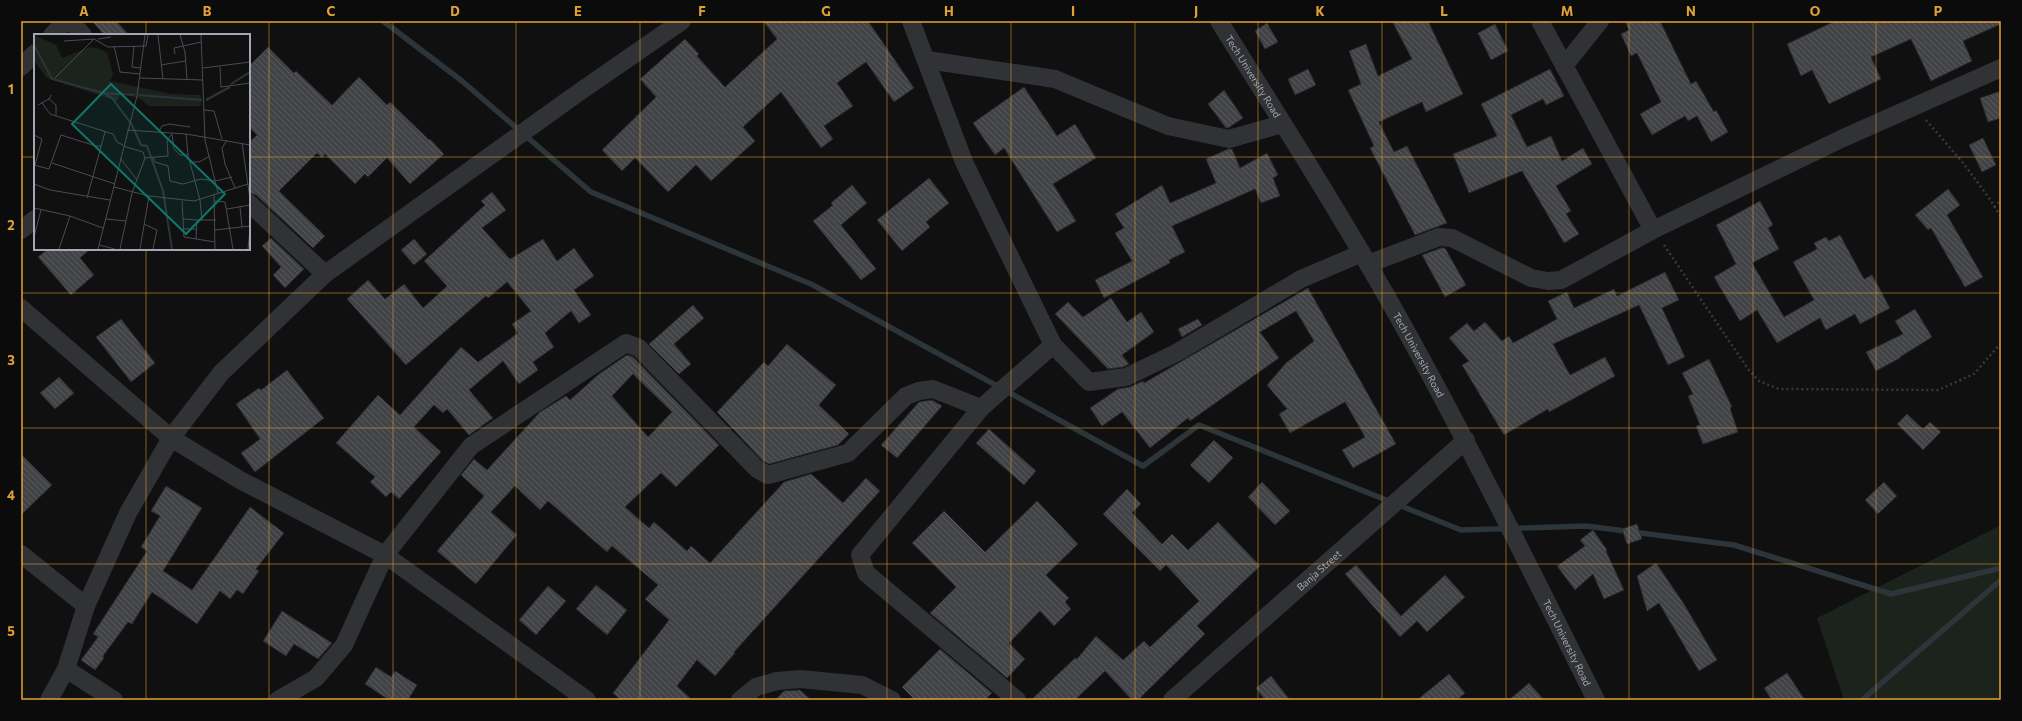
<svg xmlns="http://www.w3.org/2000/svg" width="2022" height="721" font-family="Commissioner,sans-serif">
  <defs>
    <pattern id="building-back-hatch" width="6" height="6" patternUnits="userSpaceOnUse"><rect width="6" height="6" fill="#414347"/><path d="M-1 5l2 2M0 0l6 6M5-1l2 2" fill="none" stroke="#595b5f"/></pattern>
  </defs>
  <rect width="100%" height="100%" fill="#101011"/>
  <path fill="#1c231d" d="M 2001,525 L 2001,700 L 1844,700 L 1817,618 Z"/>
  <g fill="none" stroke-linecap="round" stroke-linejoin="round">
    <g stroke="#2c353a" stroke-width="5.5">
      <path d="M 383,21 L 462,81 L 591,192 L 813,285 L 1143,466 L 1199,425 L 1461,530 L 1586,526 L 1734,545 L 1891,594 L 2001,568"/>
      <path d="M 1862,700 L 2001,580"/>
    </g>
  </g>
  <g fill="url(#building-back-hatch)" stroke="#2a2a2d" fill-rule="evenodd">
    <path d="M 92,21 L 116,21 L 129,35 L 104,35 Z"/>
    <path d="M 763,21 L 868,21 L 914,88 L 894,102 L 866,62 L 837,83 L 853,106 L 824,126 L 833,139 L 821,148 L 781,92 L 743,127 L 755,141 L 711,181 L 696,165 L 668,192 L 635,158 L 622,171 L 602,150 L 656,97 L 640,79 L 685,39 L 699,54 L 697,56 L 725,87 L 777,39 Z"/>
    <path d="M 1392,21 L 1428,21 L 1463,94 L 1426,112 L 1422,102 L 1379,122 L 1394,152 L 1407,146 L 1447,223 L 1415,235 L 1370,148 L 1374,146 L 1348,90 L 1361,84 L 1349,51 L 1366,44 L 1378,76 L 1412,59 Z"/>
    <path d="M 1625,21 L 1660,21 L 1691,84 L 1696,81 L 1714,112 L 1716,110 L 1728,132 L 1711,142 L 1697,116 L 1688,121 L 1685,116 L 1652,135 L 1640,114 L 1661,102 L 1637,53 L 1631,56 L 1621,34 L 1629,30 Z"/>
    <path d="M 1835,21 L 2001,21 L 2001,24 L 1963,41 L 1972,61 L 1931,81 L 1911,39 L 1871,57 L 1881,79 L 1829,104 L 1812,70 L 1801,76 L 1787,44 Z"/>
    <path d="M 1267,23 L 1278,42 L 1265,49 L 1255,31 Z"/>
    <path d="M 1495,24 L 1508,51 L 1491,60 L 1478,33 Z"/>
    <path d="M 268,47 L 294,73 L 296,71 L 332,105 L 359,77 L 387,105 L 390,102 L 429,140 L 430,139 L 444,154 L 410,184 L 387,158 L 368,177 L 365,174 L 355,184 L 325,154 L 322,158 L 317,153 L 279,191 L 325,236 L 313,248 L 256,195 L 249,193 L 249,142 L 257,135 L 249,127 L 249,66 Z"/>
    <path d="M 1308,69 L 1316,85 L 1295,95 L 1288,79 Z"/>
    <path d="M 1550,69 L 1564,96 L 1546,105 L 1543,99 L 1511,115 L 1527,147 L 1551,136 L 1562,161 L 1583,148 L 1592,164 L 1556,186 L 1571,211 L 1566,214 L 1579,234 L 1564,243 L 1522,171 L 1469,193 L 1453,154 L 1497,136 L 1481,104 Z"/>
    <path d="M 1024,87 L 1057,136 L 1075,124 L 1096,158 L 1053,184 L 1076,221 L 1057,232 L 1004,148 L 995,155 L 973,123 Z"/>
    <path d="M 1224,90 L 1243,118 L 1228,128 L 1226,128 L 1208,104 Z"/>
    <path d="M 2001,91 L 2001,118 L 1988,122 L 1980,98 Z"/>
    <path d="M 1983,138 L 1996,165 L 1982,172 L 1969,145 Z"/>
    <path d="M 1228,149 L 1232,149 L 1240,168 L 1267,153 L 1278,175 L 1273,178 L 1280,196 L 1261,203 L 1255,189 L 1172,226 L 1185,252 L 1169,260 L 1170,263 L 1104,298 L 1095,280 L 1132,261 L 1115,233 L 1124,228 L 1115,214 L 1162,185 L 1170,203 L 1216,183 L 1206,159 Z"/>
    <path d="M 929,178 L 949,203 L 926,222 L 930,227 L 902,251 L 877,220 Z"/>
    <path d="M 852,185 L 867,203 L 841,225 L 876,269 L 861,280 L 813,221 L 833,205 L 831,203 Z"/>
    <path d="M 1948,189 L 1960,205 L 1947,215 L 1983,277 L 1965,287 L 1931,228 L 1928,230 L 1915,215 Z"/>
    <path d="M 492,192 L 506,210 L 482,228 L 510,259 L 543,239 L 557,261 L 574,248 L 594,276 L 574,290 L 591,315 L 579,323 L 571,311 L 545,333 L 554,347 L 533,362 L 538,370 L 519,384 L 503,361 L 469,390 L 493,418 L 469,435 L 447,409 L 443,413 L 434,405 L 414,427 L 441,452 L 399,499 L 391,492 L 386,497 L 370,482 L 375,477 L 336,443 L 378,395 L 400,415 L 461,347 L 478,362 L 518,333 L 512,324 L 531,311 L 507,282 L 488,298 L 486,296 L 406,365 L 347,299 L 368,280 L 385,299 L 404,284 L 423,308 L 447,286 L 424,261 L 485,205 L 481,201 Z"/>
    <path d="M 1760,201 L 1773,225 L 1768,228 L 1779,249 L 1752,263 L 1784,317 L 1814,300 L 1793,262 L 1817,249 L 1814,243 L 1826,237 L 1829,241 L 1840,235 L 1864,279 L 1872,275 L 1890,308 L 1860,324 L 1855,314 L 1826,330 L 1820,318 L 1777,343 L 1757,310 L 1740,321 L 1714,277 L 1736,264 L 1716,225 Z"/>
    <path d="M 271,238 L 304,269 L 285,288 L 273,275 L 281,267 L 262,246 Z"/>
    <path d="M 414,239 L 427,254 L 414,265 L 401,250 Z"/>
    <path d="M 1441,248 L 1445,248 L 1466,285 L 1445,297 L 1422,255 Z"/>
    <path d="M 48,249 L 90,249 L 80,258 L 94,275 L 71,295 L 38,257 Z"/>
    <path d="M 1665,272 L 1679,300 L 1662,308 L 1685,357 L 1668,365 L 1639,305 L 1553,344 L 1570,375 L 1605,357 L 1615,376 L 1549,412 L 1548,409 L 1504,435 L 1462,365 L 1469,361 L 1449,338 L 1467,323 L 1474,331 L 1485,322 L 1502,341 L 1509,336 L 1513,343 L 1557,319 L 1548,301 L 1567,292 L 1574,308 L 1614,289 L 1617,296 Z"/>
    <path d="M 1308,288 L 1396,444 L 1353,468 L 1342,450 L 1365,437 L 1345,402 L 1290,433 L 1279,414 L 1287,409 L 1267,385 L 1286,363 L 1314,341 L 1296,311 L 1260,332 L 1279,358 L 1190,421 L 1188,418 L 1150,448 L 1122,412 L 1102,426 L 1090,408 L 1118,389 L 1130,387 L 1143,381 L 1144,383 Z"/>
    <path d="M 1111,298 L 1127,322 L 1141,312 L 1154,332 L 1122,355 L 1129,364 L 1123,367 L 1108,369 L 1055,314 L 1068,302 L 1083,317 Z"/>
    <path d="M 693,305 L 704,318 L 674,344 L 691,364 L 679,374 L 649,344 Z"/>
    <path d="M 1915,309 L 1932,337 L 1900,357 L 1900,358 L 1876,371 L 1866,352 L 1903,334 L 1895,321 Z"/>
    <path d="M 121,319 L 155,363 L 131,382 L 96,337 Z"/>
    <path d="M 1198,319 L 1202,325 L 1182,337 L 1178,329 Z"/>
    <path d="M 787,344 L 836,385 L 819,405 L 849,434 L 838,445 L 769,464 L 763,461 L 717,412 L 764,362 L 768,366 Z"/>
    <path d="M 627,355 L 633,357 L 719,445 L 676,487 L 661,473 L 625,507 L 649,528 L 654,522 L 687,551 L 691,546 L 710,563 L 784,482 L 811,474 L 843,503 L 866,478 L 880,491 L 734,652 L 735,653 L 715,676 L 697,660 L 677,686 L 692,700 L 621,700 L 613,693 L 669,620 L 645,599 L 658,585 L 612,546 L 607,552 L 548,501 L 540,510 L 515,486 L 491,512 L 517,535 L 476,584 L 437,551 L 484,496 L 461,475 L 474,459 L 487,470 L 540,412 L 566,396 L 570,400 L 599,374 ZM 633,374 L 672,412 L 648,437 L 612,396 Z"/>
    <path d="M 1709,359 L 1732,407 L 1730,408 L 1738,432 L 1703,444 L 1696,426 L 1700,425 L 1688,396 L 1693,394 L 1682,373 Z"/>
    <path d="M 287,370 L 324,418 L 255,472 L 241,453 L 260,439 L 236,404 L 259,388 L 261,390 Z"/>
    <path d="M 59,377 L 74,393 L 55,409 L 40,393 Z"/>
    <path d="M 932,400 L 942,406 L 897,458 L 881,445 L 919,402 Z"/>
    <path d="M 1907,414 L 1923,429 L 1930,422 L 1941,432 L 1923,450 L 1897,424 Z"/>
    <path d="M 989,429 L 1036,471 L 1024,485 L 976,443 Z"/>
    <path d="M 1214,440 L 1233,458 L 1209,483 L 1190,465 Z"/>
    <path d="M 21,454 L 52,485 L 21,515 Z"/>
    <path d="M 1262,482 L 1290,511 L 1275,525 L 1248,497 Z"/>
    <path d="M 1884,482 L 1897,496 L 1878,514 L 1865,500 Z"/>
    <path d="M 166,486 L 202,508 L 163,571 L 192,590 L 250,507 L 284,533 L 256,569 L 259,571 L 243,594 L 237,590 L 230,599 L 220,591 L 197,624 L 152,592 L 132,624 L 128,622 L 103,656 L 104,658 L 95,670 L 81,660 L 98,637 L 93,634 L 147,551 L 141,547 L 160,516 L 151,511 Z"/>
    <path d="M 1127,489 L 1141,504 L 1132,513 L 1162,544 L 1172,534 L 1188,550 L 1218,522 L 1260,566 L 1197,626 L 1205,634 L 1138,700 L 1132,700 L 1105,671 L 1075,700 L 1031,700 L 1075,658 L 1077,659 L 1096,636 L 1123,660 L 1144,641 L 1150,647 L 1199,601 L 1166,565 L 1160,571 L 1103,514 Z"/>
    <path d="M 1037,501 L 1078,544 L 1046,575 L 1069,598 L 1065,602 L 1071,609 L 1054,626 L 1040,611 L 1009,643 L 1025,659 L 1007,678 L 930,613 L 956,587 L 912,543 L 944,511 L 985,552 Z"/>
    <path d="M 1637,524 L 1642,539 L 1627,544 L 1622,529 Z"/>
    <path d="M 1593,530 L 1607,550 L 1606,551 L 1624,590 L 1604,599 L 1593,574 L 1575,590 L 1557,566 L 1585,546 L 1580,540 Z"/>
    <path d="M 1656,563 L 1684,604 L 1717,660 L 1699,671 L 1659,603 L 1647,611 L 1637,576 Z"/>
    <path d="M 1356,565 L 1401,616 L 1445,575 L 1465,597 L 1427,632 L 1417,621 L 1400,637 L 1345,574 Z"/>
    <path d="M 596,585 L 627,610 L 607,635 L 576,609 Z"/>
    <path d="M 548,586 L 566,601 L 536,635 L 519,620 Z"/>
    <path d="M 282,611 L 332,643 L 318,659 L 294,644 L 286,656 L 263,641 Z"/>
    <path d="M 940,649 L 992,693 L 985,700 L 915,700 L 902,687 Z"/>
    <path d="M 376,667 L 391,677 L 395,671 L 417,685 L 408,700 L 389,700 L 365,684 Z"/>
    <path d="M 1787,673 L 1805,700 L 1772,700 L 1764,688 Z"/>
    <path d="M 1449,674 L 1465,693 L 1457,700 L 1417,700 Z"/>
    <path d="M 1271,676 L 1290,700 L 1265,700 L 1256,688 Z"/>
    <path d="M 1529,683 L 1544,700 L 1509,700 Z"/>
    <path d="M 800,690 L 811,700 L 775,700 L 784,691 Z"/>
  </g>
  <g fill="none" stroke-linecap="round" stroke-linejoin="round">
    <g stroke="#37393d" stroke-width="2.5" stroke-dasharray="2 3" stroke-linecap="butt">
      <path d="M 1926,120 L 1964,164 L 1989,198 L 2001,217"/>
      <path d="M 1994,207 L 2001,200"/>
      <path d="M 1664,245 L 1748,369 L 1759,381 L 1779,389 L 1938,390 L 1974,374 L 2001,343"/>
    </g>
    <g stroke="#313236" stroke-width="18">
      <path d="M 70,21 L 83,35"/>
      <path d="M 911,21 L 964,162 L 1053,345 L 981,408 L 860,555 L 866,573 L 1017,700"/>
      <path id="s1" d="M 1219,21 C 1269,102 1321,182 1368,264 C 1451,406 1522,553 1596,700"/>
      <path d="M 1540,21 L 1653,230"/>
      <path d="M 52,35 L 66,21"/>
      <path d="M 927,60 L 1055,79 L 1168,126 L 1229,139 L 1282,124"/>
      <path d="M 1564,66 L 1600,21"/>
      <path d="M 21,67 L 35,53"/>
      <path d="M 249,203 L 325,274"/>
      <path d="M 21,230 L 35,219"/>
      <path d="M 1368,264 L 1439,237 L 1452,238 L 1531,278 L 1548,281 L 1561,280 L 1653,230 L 1841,139 L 2001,68"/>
      <path d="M 21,308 L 171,438 L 240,480 L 385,555 L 587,700"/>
      <path d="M 1053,345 L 1089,382 L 1126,377 L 1176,353 L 1301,279 L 1362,253"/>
      <path d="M 21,554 L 86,606"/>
      <path d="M 66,669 L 114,700"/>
      <path d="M 49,700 L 66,669 L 86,606 L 128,513 L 171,438 L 221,373 L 325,274 L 578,93 L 682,21"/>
      <path d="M 278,700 L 316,678 L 344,645 L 385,555 L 471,446 L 626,343 L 639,348 L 757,469 L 768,475 L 848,453 L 906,396 L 919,391 L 933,389 L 981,408"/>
      <path d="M 740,700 L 756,687 L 777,681 L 800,679 L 862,685 L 892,700"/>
      <path id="s2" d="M 1172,700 L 1466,440"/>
    </g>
  </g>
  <path fill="none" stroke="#e3a135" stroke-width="1" stroke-opacity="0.55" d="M 146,21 L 146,35M 269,21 L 269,700M 393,21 L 393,700M 516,21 L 516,700M 640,21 L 640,700M 764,21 L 764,700M 887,21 L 887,700M 1011,21 L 1011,700M 1135,21 L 1135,700M 1258,21 L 1258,700M 1382,21 L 1382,700M 1506,21 L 1506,700M 1629,21 L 1629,700M 1753,21 L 1753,700M 1876,21 L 1876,700M 21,157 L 35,157M 249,157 L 2001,157M 146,249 L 146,700M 21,293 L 2001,293M 21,428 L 2001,428M 21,564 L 2001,564"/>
  <g text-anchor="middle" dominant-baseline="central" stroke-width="4" stroke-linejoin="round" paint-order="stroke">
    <g font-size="10" fill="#a2a7b1" stroke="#0b0b0c">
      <text stroke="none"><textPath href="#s1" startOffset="65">Tech University Road</textPath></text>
      <text stroke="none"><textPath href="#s1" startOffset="389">Tech University Road</textPath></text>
      <text stroke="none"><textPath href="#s2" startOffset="196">Banja Street</textPath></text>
      <text stroke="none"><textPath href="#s1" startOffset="713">Tech University Road</textPath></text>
    </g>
  </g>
  <g transform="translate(34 34)">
    <rect width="216" height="216" fill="#101011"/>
    <path d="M 0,1 L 22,11 L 28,24 L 56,13 L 66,15 L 73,19 L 79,40 L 76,47 L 137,60 L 167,61 L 167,72 L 115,72 L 106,65 L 87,59 L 83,67 L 13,44 L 0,27 Z" fill="#1c231d"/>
    <path fill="none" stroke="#2c353a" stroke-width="2" d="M 0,11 L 18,45 L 69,59 L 101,61M 197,50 L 216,38M 69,59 L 78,64 L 98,91 L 107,111 L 113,112 L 129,157 L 138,215M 105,61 L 168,66M 172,66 L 196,53"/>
    <path fill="none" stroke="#4a4c51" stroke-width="1" d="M 124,1 L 129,45M 146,1 L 151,18 L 153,45M 167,1 L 171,106 L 184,159M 64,5 L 77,3M 30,7 L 60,5M 80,12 L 86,38 L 106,40M 100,12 L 98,33 L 107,34M 141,20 L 140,14 L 167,8M 127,31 L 151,27M 186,33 L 187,53 L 216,49M 169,34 L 216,28M 21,44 L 60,5 L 74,13 L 112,12 L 114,1M 106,44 L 169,46M 17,61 L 15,65 L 22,71 L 22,81M 8,69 L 16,80 L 79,100 L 83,108 L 89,111M 4,71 L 15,65M 170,76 L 180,77 L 188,105M 93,96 L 152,100 L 216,111M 125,97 L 128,92 L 135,90 L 156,93M 138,100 L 140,115 L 146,121 L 154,121M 152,100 L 154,121 L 166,166 L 168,186 L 163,186 L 162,205M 0,101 L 8,105 L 1,131M 193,106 L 188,114 L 191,130 L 201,154M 208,109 L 216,165M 89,112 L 109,118 L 111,124M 86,124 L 103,146M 119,124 L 121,128 L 134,132 L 136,147 L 149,150 L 167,145 L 181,147 L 198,143M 156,128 L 165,128 L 176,122M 18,129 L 81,150M 0,131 L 15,135 L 27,101 L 62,112 L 67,112M 0,150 L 16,156 L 76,166M 80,153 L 115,162 L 160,167 L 214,150M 180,161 L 181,215M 53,164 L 71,98M 148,167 L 150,203 L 181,208M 180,167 L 191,168 L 199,215M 206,173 L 208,193M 0,174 L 36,182 L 69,194M 193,175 L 216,171M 72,185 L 92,187M 149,185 L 163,186M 168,186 L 182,186M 110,190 L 123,196 L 119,215M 149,195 L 162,195M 181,196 L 216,192M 0,203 L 7,176M 65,211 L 81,215M 25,215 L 36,182M 64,215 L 103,62 L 111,1M 86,215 L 98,159 L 111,124 L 134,122 L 133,106 L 138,100M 106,215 L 115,162M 214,215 L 216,195"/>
    <path fill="#0f766e" fill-opacity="0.15" stroke="#0f766e" stroke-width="2" d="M 77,50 L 191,160 L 152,200 L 38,90 Z"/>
    <rect width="216" height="216" fill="none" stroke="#a2a7b1" stroke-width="2"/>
  </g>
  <rect width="2022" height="721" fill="none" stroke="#0b0b0c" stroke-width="44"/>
  <rect x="22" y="22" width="1978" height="677" fill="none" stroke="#e3a135" stroke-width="1.5"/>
  <g font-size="13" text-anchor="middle" font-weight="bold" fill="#e3a135">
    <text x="84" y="16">A</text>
    <text x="207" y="16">B</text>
    <text x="331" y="16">C</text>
    <text x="455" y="16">D</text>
    <text x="578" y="16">E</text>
    <text x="702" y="16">F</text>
    <text x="826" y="16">G</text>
    <text x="949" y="16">H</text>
    <text x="1073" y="16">I</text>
    <text x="1196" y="16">J</text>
    <text x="1320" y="16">K</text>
    <text x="1444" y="16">L</text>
    <text x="1567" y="16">M</text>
    <text x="1691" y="16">N</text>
    <text x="1815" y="16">O</text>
    <text x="1938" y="16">P</text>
    <text x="11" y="94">1</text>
    <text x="11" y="230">2</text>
    <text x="11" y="365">3</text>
    <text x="11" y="500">4</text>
    <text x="11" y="636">5</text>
  </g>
</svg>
